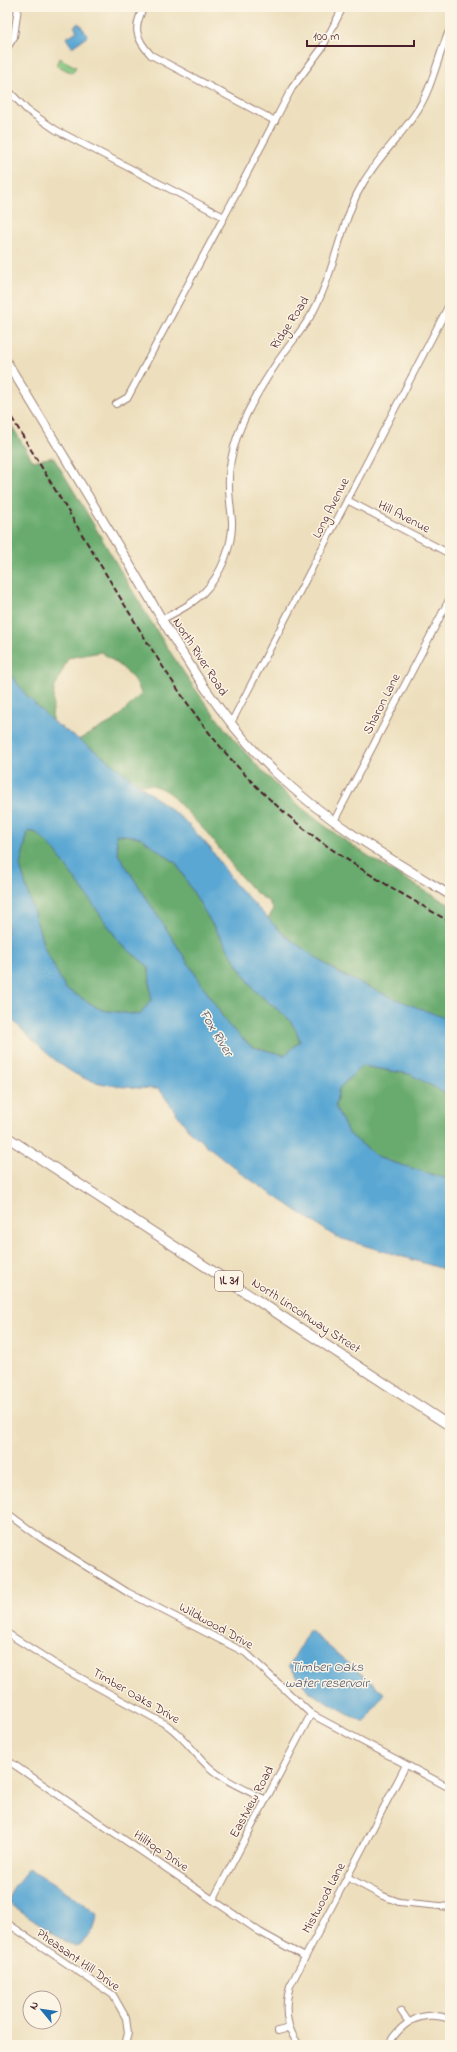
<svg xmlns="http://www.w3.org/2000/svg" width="457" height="2052" font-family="'Indie Flower',sans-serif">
  <rect width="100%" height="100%" fill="#fcf5e5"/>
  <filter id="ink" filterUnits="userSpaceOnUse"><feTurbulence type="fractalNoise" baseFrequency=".025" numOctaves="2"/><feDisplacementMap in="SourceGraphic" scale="8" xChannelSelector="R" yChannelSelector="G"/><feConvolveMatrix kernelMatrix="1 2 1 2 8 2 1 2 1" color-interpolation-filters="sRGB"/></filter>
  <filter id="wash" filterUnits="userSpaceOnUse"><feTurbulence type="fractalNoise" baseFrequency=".012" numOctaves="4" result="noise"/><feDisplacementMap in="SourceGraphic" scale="16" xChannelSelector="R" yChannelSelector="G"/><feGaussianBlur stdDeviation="0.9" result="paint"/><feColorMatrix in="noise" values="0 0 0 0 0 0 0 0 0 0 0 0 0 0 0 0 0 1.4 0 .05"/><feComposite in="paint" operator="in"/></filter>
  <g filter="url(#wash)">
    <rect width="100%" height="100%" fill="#eddfbd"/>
    <path fill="#82c680" stroke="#667256" d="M 59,58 L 76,67 L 72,73 L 56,65 Z"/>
    <g fill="#69ab6e" stroke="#5a654c">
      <path d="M 7,418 L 33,461 L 53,457 C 129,578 191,715 302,808 C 347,845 399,876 450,905 L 450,1020 C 385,999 316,968 268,919 L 273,910 L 269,902 L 255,892 L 241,877 L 208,834 L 167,791 L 152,785 L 139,784 L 78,740 L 115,720 L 141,694 C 136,676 117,663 101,652 L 68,658 L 54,689 L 52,721 L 27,696 L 7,670 Z"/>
      <path d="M 28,831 L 37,833 L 56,852 L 121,944 L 149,967 L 151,1000 L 140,1015 L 101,1010 L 65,988 L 44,947 L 20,866 Z"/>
      <path d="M 116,834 L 140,837 L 176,863 L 212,924 L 254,990 L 289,1019 L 296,1030 L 300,1041 L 285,1055 L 252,1047 L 228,1025 L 118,854 Z"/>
      <path d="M 362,1066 L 410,1074 L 450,1096 L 450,1180 L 379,1158 L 348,1133 L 335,1106 L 339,1088 Z"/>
    </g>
    <g fill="#5aa7d3" stroke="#52637f" fill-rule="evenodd">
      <path d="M 79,23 L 88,36 L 72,47 L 66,38 L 77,31 L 74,26 Z"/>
      <path d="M 7,670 L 27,696 L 52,721 L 104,757 L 184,820 L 210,848 L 235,884 L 284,935 L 338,973 L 393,998 L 450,1020 L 450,1096 L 410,1074 L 362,1066 L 339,1088 L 335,1106 L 348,1133 L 379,1158 L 450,1180 L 450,1271 L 336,1237 L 245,1176 L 190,1132 L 159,1089 C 134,1088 109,1087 86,1079 C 59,1069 28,1035 7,1015 ZM 28,831 L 37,833 L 56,852 L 121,944 L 149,967 L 151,1000 L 140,1015 L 101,1010 L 65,988 L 44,947 L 20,866 ZM 116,834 L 140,837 L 176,863 L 212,924 L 254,990 L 289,1019 L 296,1030 L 300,1041 L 285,1055 L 252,1047 L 228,1025 L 118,854 Z"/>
      <path d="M 309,1630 L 384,1693 L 364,1722 L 309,1692 L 289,1666 Z"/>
      <path d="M 29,1868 L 70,1894 L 98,1915 L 93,1930 L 82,1945 L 76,1947 L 68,1943 L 9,1903 L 8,1899 L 13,1888 Z"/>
    </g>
  </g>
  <g filter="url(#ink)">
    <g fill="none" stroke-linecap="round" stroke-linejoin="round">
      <g stroke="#9c7f74" stroke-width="8">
        <g id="street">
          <path d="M 144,7 C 133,27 135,38 151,55 L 275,121"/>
          <path d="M 7,48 L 14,37 L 18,7"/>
          <path d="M 7,89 L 27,110 L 56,130 L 224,217 L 292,88 L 322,48 L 343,7"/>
          <path d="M 116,404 L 128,397 L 224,217"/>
          <path d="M 347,500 L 450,554"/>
          <path d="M 161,620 C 176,612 193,604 204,592 C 221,575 233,545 232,521 C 231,509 229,498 229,487 C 228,470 232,452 237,437 C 245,414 262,385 276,364 C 288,346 302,331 313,312 C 333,275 339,232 357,194 C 373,162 396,142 415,114 C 433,88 437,57 450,29"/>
          <path d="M 231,723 L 450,303"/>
          <path d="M 334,821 L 450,598"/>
          <path d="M 7,1513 L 41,1538 L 127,1592 L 246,1653 L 311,1714 L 450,1788"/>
          <path d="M 7,1633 L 57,1665 L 167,1725 C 184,1737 194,1753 209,1767 C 224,1781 247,1790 266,1800"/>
          <path d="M 7,1760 L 260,1932 L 305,1957"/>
          <path d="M 347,1877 L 383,1896 L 399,1902 L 450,1907"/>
          <path d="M 213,1900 L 311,1714"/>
          <path d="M 7,1923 L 113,1995 L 126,2018 L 128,2033 L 125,2045"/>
          <path d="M 401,2011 L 408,2021"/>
          <path d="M 278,2031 L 289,2028"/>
          <path d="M 299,2045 C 285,2027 284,2007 290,1986 L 406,1765"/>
          <path d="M 388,2045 C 402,2021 423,2010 450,2019"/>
        </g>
      </g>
      <g stroke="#9c7f74" stroke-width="10">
        <path id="secondary" d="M 7,362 C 48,430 89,497 130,565 C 173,638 214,714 276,773 C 328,823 389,858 450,895"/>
      </g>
      <g stroke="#9c7f74" stroke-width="11">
        <path id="primary" d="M 7,1137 L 450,1426"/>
      </g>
      <use href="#street" stroke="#fff" stroke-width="6"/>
      <use href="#secondary" stroke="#fff" stroke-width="8"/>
      <use href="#primary" stroke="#fff" stroke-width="9"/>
      <path stroke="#4a1f2b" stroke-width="2" stroke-dasharray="6 3" stroke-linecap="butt" d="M 7,410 C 44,471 81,533 118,594 C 164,670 208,744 275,804 C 327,852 389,886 450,922"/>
    </g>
  </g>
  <g text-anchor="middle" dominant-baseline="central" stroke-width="3" stroke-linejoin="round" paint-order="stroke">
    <rect fill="#fcf5e5" stroke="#7f5f63" stroke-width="1" x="215" y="1271" width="28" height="20" rx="3"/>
    <g font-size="12" font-weight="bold" fill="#4a1f2b">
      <text x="229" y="1281">IL 31</text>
    </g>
    <g font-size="13" fill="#4a1f2b" stroke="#fcf5e5">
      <text transform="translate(290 323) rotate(-57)">Ridge Road</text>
      <text transform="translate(331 508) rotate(-63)">Long Avenue</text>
      <text transform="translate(404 517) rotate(27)">Hill Avenue</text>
      <text transform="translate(200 657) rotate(57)">North River Road</text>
      <text transform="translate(382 704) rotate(-63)">Sharon Lane</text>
      <text transform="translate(306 1316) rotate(33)">North Lincolnway Street</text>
      <text transform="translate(216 1626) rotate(29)">Wildwood Drive</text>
      <text transform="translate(136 1696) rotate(30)">Timber Oaks Drive</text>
      <text transform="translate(252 1802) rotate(-62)">Eastview Road</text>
      <text transform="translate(161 1851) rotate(34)">Hilltop Drive</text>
      <text transform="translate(324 1898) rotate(-62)">Mistwood Lane</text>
      <text transform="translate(78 1960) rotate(35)">Pheasant Hill Drive</text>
    </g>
    <g font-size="14" font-style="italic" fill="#50556e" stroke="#fcf5e5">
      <text transform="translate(216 1033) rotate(59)">Fox River</text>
      <text x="327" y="1667">Timber Oaks<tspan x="327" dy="16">water reservoir</tspan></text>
    </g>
  </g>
  <rect width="457" height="2052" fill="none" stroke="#fcf5e5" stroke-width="24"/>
  <g transform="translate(42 2010) rotate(299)"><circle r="19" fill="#fcf5e5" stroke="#b59f9b"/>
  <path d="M0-3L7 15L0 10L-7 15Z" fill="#1f6fb2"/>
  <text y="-6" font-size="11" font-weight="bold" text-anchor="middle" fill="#4a1f2b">N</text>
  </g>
  <path d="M307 40v6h107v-6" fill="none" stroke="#4a1f2b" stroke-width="2"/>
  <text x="313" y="40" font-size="12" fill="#4a1f2b" stroke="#fcf5e5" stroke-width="3" paint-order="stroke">100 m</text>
</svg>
